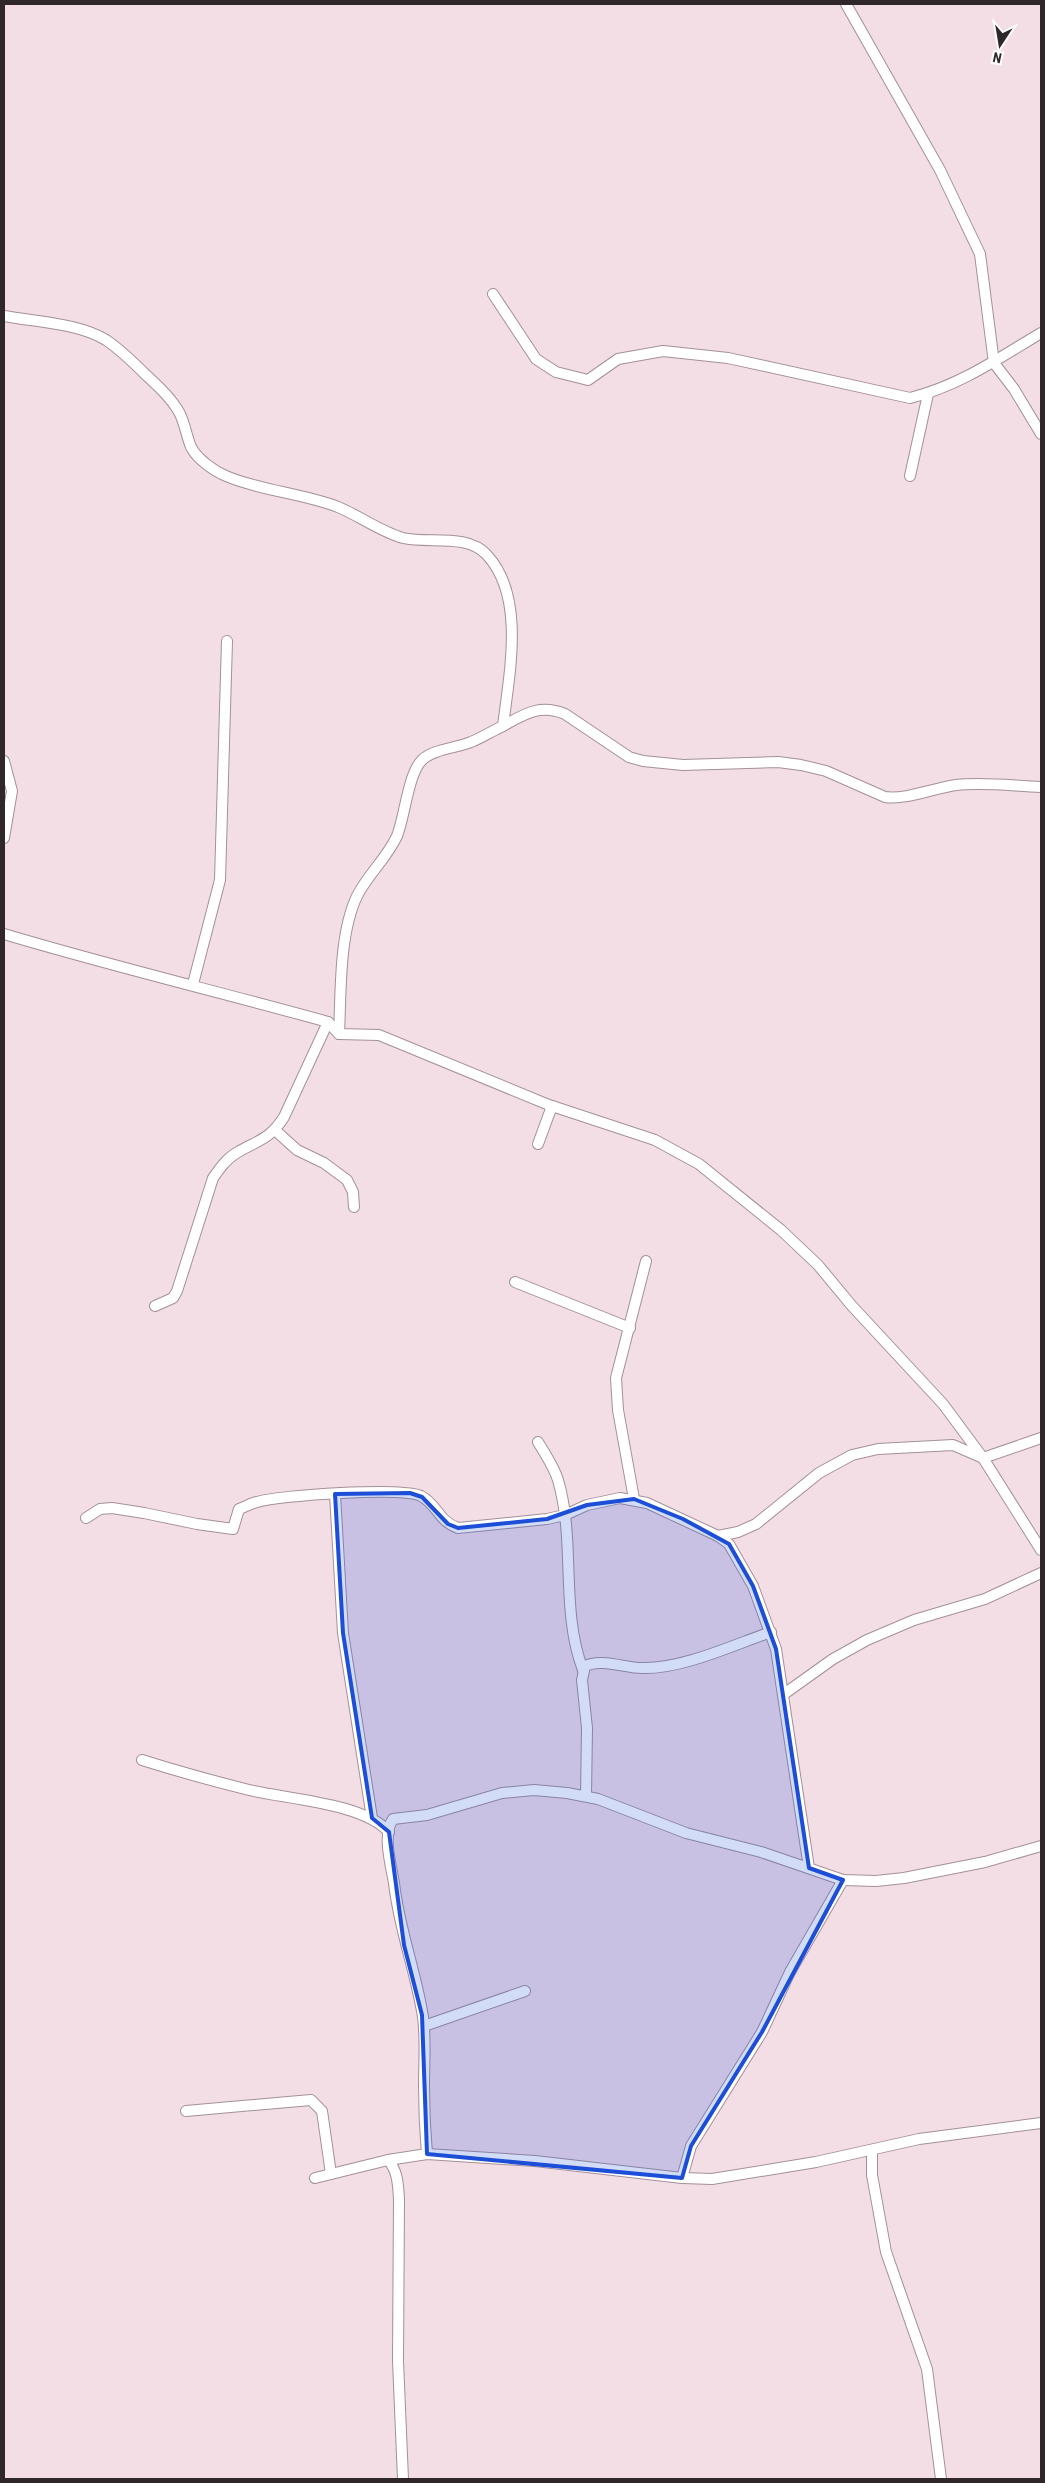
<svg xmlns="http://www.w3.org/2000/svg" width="1045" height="2483" font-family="'Roboto Condensed',sans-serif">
  <rect width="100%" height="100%" fill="#f4dee6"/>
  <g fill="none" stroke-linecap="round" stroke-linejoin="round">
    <g stroke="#a49098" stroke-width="12">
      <g id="minor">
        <path d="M 846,4 L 940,170 L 980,254 L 994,363 L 1014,389 L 1041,434"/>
        <path d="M 493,294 L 536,359 L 556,372 L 588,380 L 618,359 L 663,351 L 728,358 L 910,398 C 959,386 999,358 1041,333"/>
        <path d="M 4,316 C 36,322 78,323 106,340 C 121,350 134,363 146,375 C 158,386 171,398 179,412 C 185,423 186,435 191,447 C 197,459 214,471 226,476 C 261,491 302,493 338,507 C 360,516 381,532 403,538 C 429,544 467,533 487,555 C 526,597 509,675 503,726"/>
        <path d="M 910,476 L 928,394"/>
        <path d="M 4,761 L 12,791 L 4,838"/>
        <path d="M 4,934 C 111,966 220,992 328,1022 L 339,1034 L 379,1035 L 549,1105 L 655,1140 L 699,1164 L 781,1230 L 818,1265 L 852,1306 L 943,1404 L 983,1458 L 1041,1550"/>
        <path d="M 193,984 L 220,880 L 227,641"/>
        <path d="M 339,1034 C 341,992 339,934 357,896 C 368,874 387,858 397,836 C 405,816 408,774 422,760 C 433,749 457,748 471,742 C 479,739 487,734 495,730 C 520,718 536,702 565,714 L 629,757 L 643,761 L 683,765 L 778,762 L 801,765 L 826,771 L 885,797 C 906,800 934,788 956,785 C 984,782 1013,786 1041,787"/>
        <path d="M 276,1131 L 297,1150 L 324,1163 L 347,1180 L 353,1192 L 354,1207"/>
        <path d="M 538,1144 L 552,1106"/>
        <path d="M 515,1282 L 630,1328"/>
        <path d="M 155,1306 L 173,1298 L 177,1291 L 213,1178 C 220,1168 227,1158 238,1152 C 259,1140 270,1139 284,1117 L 328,1022"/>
        <path d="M 538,1442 C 545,1454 554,1467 558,1480 C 576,1541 560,1610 583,1670"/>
        <path d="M 335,1494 L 343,1633 L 372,1818"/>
        <path d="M 634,1499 L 618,1410 L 616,1378 L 646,1261"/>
        <path d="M 86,1518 L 100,1509 L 112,1508 L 144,1513 L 197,1524 L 233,1529 L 239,1509 C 245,1507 251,1503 257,1502 C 280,1495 402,1487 421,1496 C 438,1505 438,1521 458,1528 L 547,1519 L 565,1515 L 587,1505 L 620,1498 L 647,1503 L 718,1536 L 729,1544 L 753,1586 L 776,1649 L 809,1868"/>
        <path d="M 718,1536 L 738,1532 L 756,1524 L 819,1473 L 852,1455 L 878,1449 L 953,1445 L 983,1458 L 1041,1438"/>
        <path d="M 784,1694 L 833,1659 L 867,1640 L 914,1620 L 985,1599 L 1041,1573"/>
        <path d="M 142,1760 C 177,1771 213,1781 249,1790 C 287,1799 363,1803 389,1832"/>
        <path d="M 586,1796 L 587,1728 L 582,1680 L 585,1666 C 601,1658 625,1668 642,1668 C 683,1669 733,1645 771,1632"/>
        <path d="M 424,2026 L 525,1991"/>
        <path d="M 186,2111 L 311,2100 L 322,2111 L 331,2174"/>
        <path d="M 872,2151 L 872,2175 L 886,2252 L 927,2369 L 941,2479"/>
        <path d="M 427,2154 C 425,2131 424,2108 424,2086 C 424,2062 426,2040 423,2017 C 416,1972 399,1929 394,1883 C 391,1865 382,1834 393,1819 L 427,1815 L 502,1793 L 534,1790 L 567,1793 L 598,1799 L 686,1833 L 761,1852 L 843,1880 L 876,1881 L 904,1878 L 985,1862 L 1041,1846"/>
        <path d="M 388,2160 C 398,2171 398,2185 399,2199 L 398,2361 L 403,2479"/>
        <path d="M 315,2178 L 388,2160 L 427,2154 L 535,2161 L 682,2178 L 712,2179 L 816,2162 L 919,2139 L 1041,2123"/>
        <path d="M 682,2178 L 691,2146 L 762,2032 L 790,1972 L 843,1880"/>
      </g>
    </g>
    <use href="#minor" stroke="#fff" stroke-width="10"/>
  </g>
  <path fill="#1d4ed8" fill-opacity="0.2" stroke="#1d4ed8" stroke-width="4" stroke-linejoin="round" d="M 410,1493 L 422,1497 L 448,1524 L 458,1528 L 547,1519 L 587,1505 L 634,1499 L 683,1519 L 729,1544 L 753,1586 L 776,1649 L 809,1868 L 843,1880 L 762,2032 L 691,2146 L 682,2178 L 427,2154 L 422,2015 L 404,1945 L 389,1832 L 372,1818 L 343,1633 L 335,1494 Z"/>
  <rect width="1045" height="2483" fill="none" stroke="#2f272a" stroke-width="10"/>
  <g transform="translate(1000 45) rotate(192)" stroke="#ffffff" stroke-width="4" paint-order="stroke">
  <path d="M0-4L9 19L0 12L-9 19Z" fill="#2f272a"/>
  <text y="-8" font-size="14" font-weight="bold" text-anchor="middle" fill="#2f272a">N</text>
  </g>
</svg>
